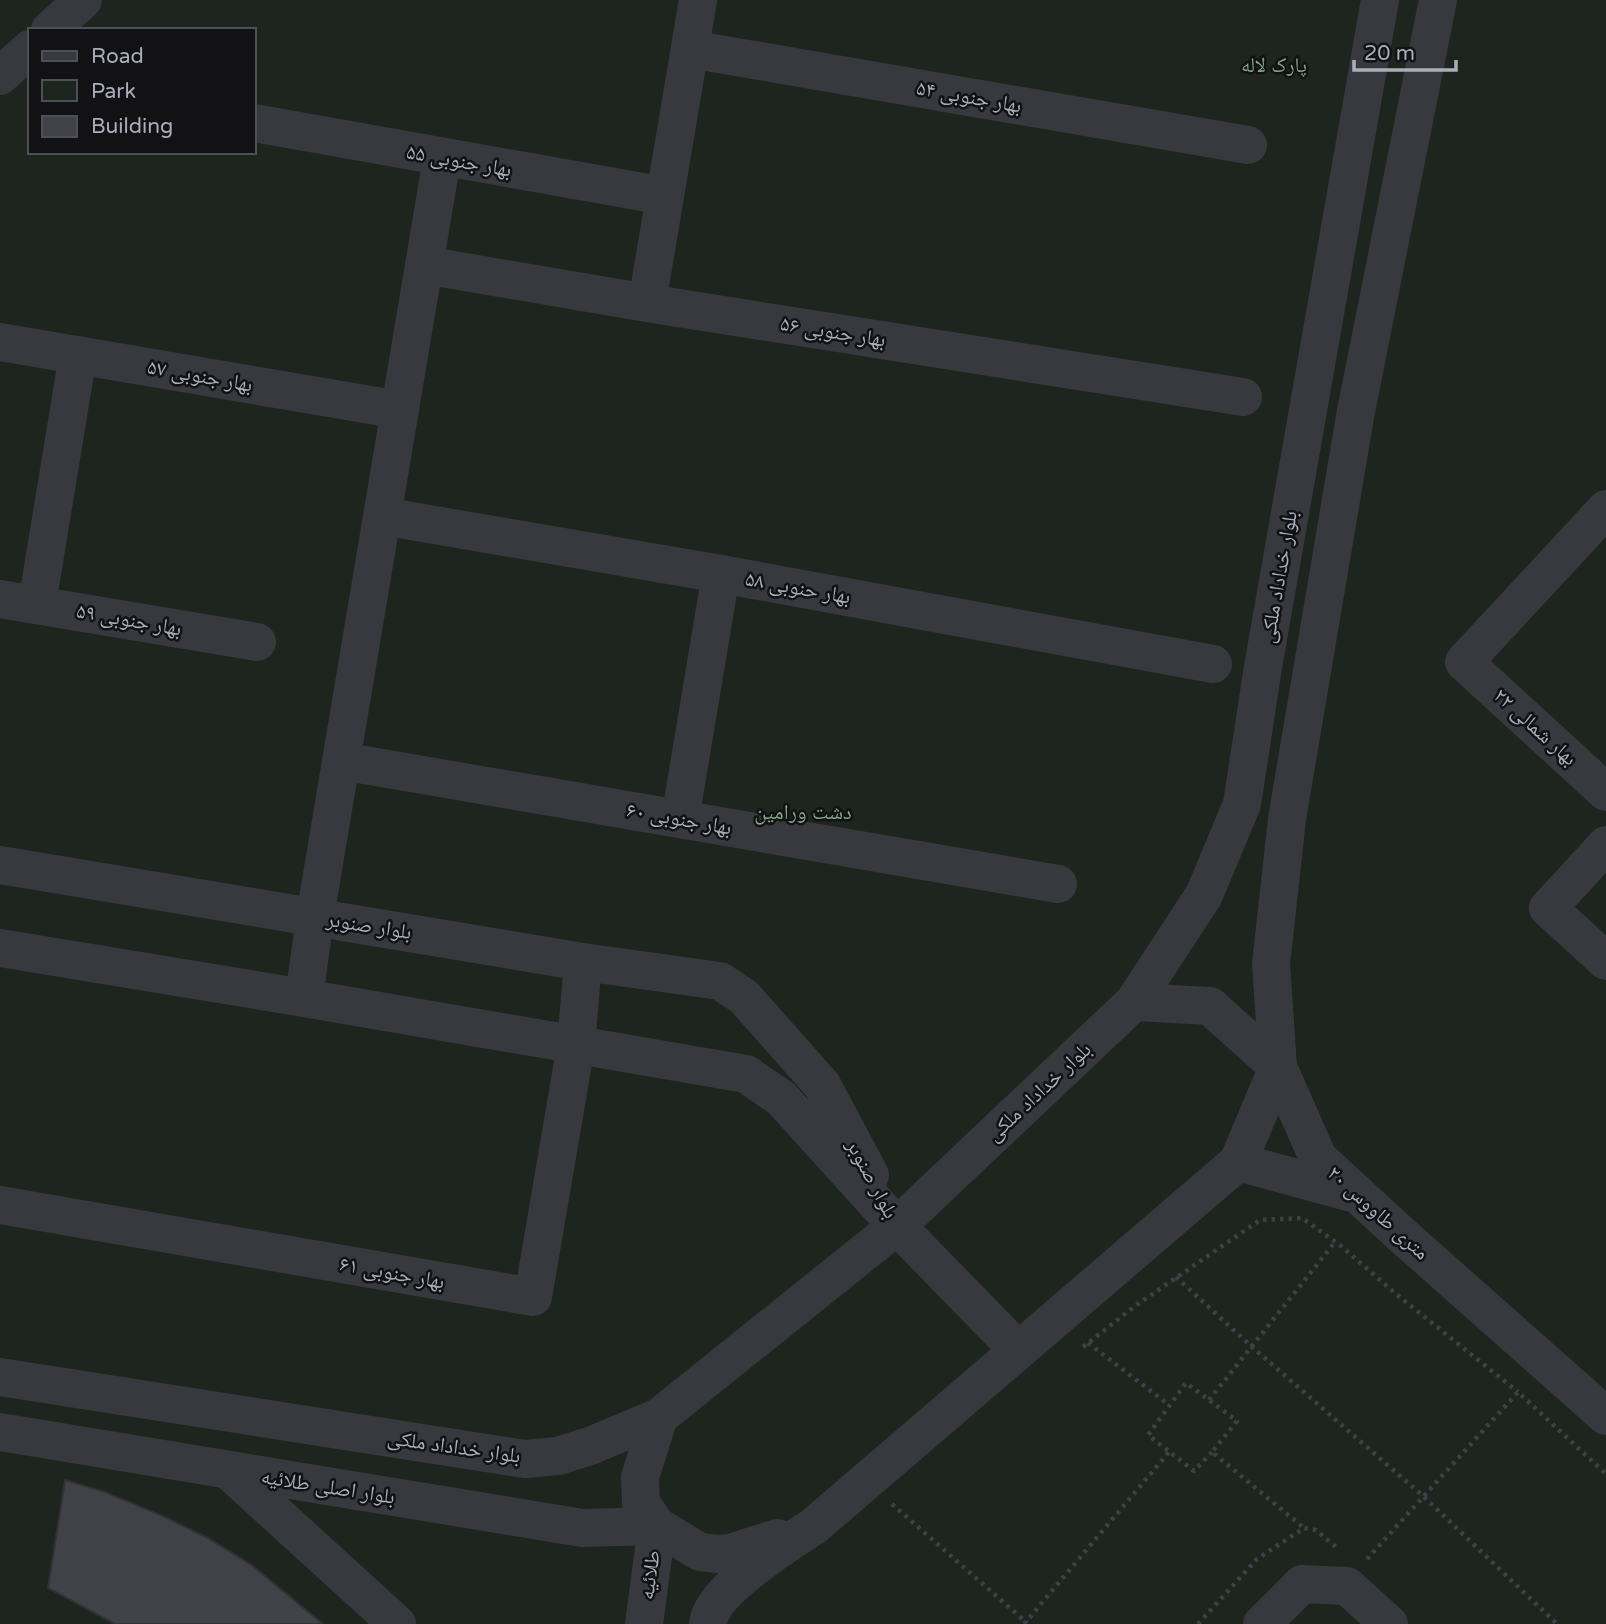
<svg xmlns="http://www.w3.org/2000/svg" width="1606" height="1624" font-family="'Varela Round','Noto Naskh Arabic',sans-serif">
  <rect width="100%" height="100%" fill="#17171a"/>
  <path fill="#1d251e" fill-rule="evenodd" d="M 0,0 L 1606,0 L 1606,1624 L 0,1624 ZM 30,30 L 254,30 L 254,152 L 30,152 Z"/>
  <path fill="#414247" stroke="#313136" stroke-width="2" d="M 65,1480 L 105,1492 L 165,1517 L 208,1538 L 253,1566 L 323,1624 L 115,1624 L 48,1588 Z"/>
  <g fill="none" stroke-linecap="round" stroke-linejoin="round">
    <g stroke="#3e4046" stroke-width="4.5" stroke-dasharray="3.5 5" stroke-linecap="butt">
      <path d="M 1176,1277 L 1251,1346 L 1423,1496 L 1557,1624"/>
      <path d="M 1088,1343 L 1169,1405"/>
      <path d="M 1083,1347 L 1135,1306 L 1260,1220 L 1302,1218 L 1341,1246 L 1396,1294 L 1518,1392"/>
      <path d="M 1209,1400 L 1335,1242"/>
      <path d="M 1212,1452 L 1194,1471 L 1148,1435 L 1186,1383 L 1237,1421 L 1212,1452 L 1304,1528"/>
      <path d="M 892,1504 L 1027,1623"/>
      <path d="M 1367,1559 L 1518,1392 L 1606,1474"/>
      <path d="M 1024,1624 L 1169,1452"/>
      <path d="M 1198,1624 L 1257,1559 L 1304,1528 L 1316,1530 L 1337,1548"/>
    </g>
    <g stroke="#38393f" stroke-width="38">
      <path d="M 50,30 L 83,0"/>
      <path d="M 690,49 L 1248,145"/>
      <path d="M 0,76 L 30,49"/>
      <path d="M 254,123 L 665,196"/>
      <path d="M 424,265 L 647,303 L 1243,397"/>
      <path d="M 647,303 L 698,0"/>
      <path d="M 0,342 L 400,410"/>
      <path d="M 1606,509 L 1464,662 L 1606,792"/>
      <path d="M 382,516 L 721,574 L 1213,664"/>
      <path d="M 0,599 L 257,642"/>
      <path d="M 37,604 L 78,355"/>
      <path d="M 341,761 L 1058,884"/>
      <path d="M 680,819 L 721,574"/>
      <path d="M 1606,845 L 1548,908 L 1606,961"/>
      <path d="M 0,865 L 583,962 L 720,981 L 744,997 L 822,1085 L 870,1175"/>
      <path d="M 0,948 L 304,998 L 746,1074 L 781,1098 L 897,1226 L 1018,1350"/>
      <path d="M 304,998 L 315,917 L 442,158"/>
      <path d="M 1134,1002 L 1210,1006 L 1278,1067 L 1318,1158 L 1404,1237 L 1606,1416"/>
      <path d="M 1238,1162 L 1352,1193"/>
      <path d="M 0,1205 L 533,1297 L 576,1045 L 583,962"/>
      <path d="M 0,1377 L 525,1459 L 558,1456 L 590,1446 L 659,1417 L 897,1226 L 1134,1002 L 1204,895 L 1242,804 L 1263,667 L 1380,0"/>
      <path d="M 659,1417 L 640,1477 L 641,1503 L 657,1526 L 700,1552 L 718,1554 L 730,1553 L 777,1538"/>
      <path d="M 0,1432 L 582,1528 L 657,1526 L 644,1624"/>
      <path d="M 228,1470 L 397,1624"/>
      <path d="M 708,1624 C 710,1591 787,1544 814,1526 L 1238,1162 L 1278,1067 L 1271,964 L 1287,819 L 1356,411 L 1438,0"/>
      <path d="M 1262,1624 L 1302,1584 L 1347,1586 L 1389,1624"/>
    </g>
  </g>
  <g text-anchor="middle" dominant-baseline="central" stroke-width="5" stroke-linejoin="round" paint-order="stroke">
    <g font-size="21" fill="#7fa582" stroke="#121215">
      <text x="1274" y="65">پارک لاله</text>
      <text x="803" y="812">دشت ورامین</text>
    </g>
    <g font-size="21" fill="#a9aeba" stroke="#121215">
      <text transform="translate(969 97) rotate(10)">بهار جنوبی ۵۴</text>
      <text transform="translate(459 161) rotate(10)">بهار جنوبی ۵۵</text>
      <text transform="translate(833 332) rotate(9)">بهار جنوبی ۵۶</text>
      <text transform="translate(200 376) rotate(10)">بهار جنوبی ۵۷</text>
      <text transform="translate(1279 577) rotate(-80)">بلوار خداداد ملکی</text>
      <text transform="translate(798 588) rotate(10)">بهار حنوبی ۵۸</text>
      <text transform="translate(129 620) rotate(10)">بهار جنوبی ۵۹</text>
      <text transform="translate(1535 727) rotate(42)">بهار شمالی ۲۲</text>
      <text transform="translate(679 819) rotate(10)">بهار جنوبی ۶۰</text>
      <text transform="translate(369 926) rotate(9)">بلوار صنوبر</text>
      <text transform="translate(1039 1092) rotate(-43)">بلوار خداداد ملکی</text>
      <text transform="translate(872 1179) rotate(62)">بلوار صنوبر</text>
      <text transform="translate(1378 1213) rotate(42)">۲۰ متری طاووس</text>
      <text transform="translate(392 1273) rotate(10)">بهار جنوبی ۶۱</text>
      <text transform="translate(454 1447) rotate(8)">بلوار خداداد ملکی</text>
      <text transform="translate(328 1487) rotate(9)">بلوار اصلی طلائیه</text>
      <text transform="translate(650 1575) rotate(-82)">طلائیه</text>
    </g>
  </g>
  <rect x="28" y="28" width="228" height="126" fill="#121215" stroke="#4e5057" stroke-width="2"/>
  <rect x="42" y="51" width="35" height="10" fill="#38393f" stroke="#4e5057" stroke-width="2"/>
  <text x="91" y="63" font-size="21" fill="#a9aeba">Road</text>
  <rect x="42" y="80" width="35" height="21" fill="#1d251e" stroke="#4e5057" stroke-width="2"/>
  <text x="91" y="98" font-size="21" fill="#a9aeba">Park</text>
  <rect x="42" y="116" width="35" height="21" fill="#414247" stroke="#4e5057" stroke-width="2"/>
  <text x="91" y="133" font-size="21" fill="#a9aeba">Building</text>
  <path d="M1354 60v10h102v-10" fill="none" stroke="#a9aeba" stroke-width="3.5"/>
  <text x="1364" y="60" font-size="21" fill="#a9aeba" stroke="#121215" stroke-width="5" paint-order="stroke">20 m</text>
</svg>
